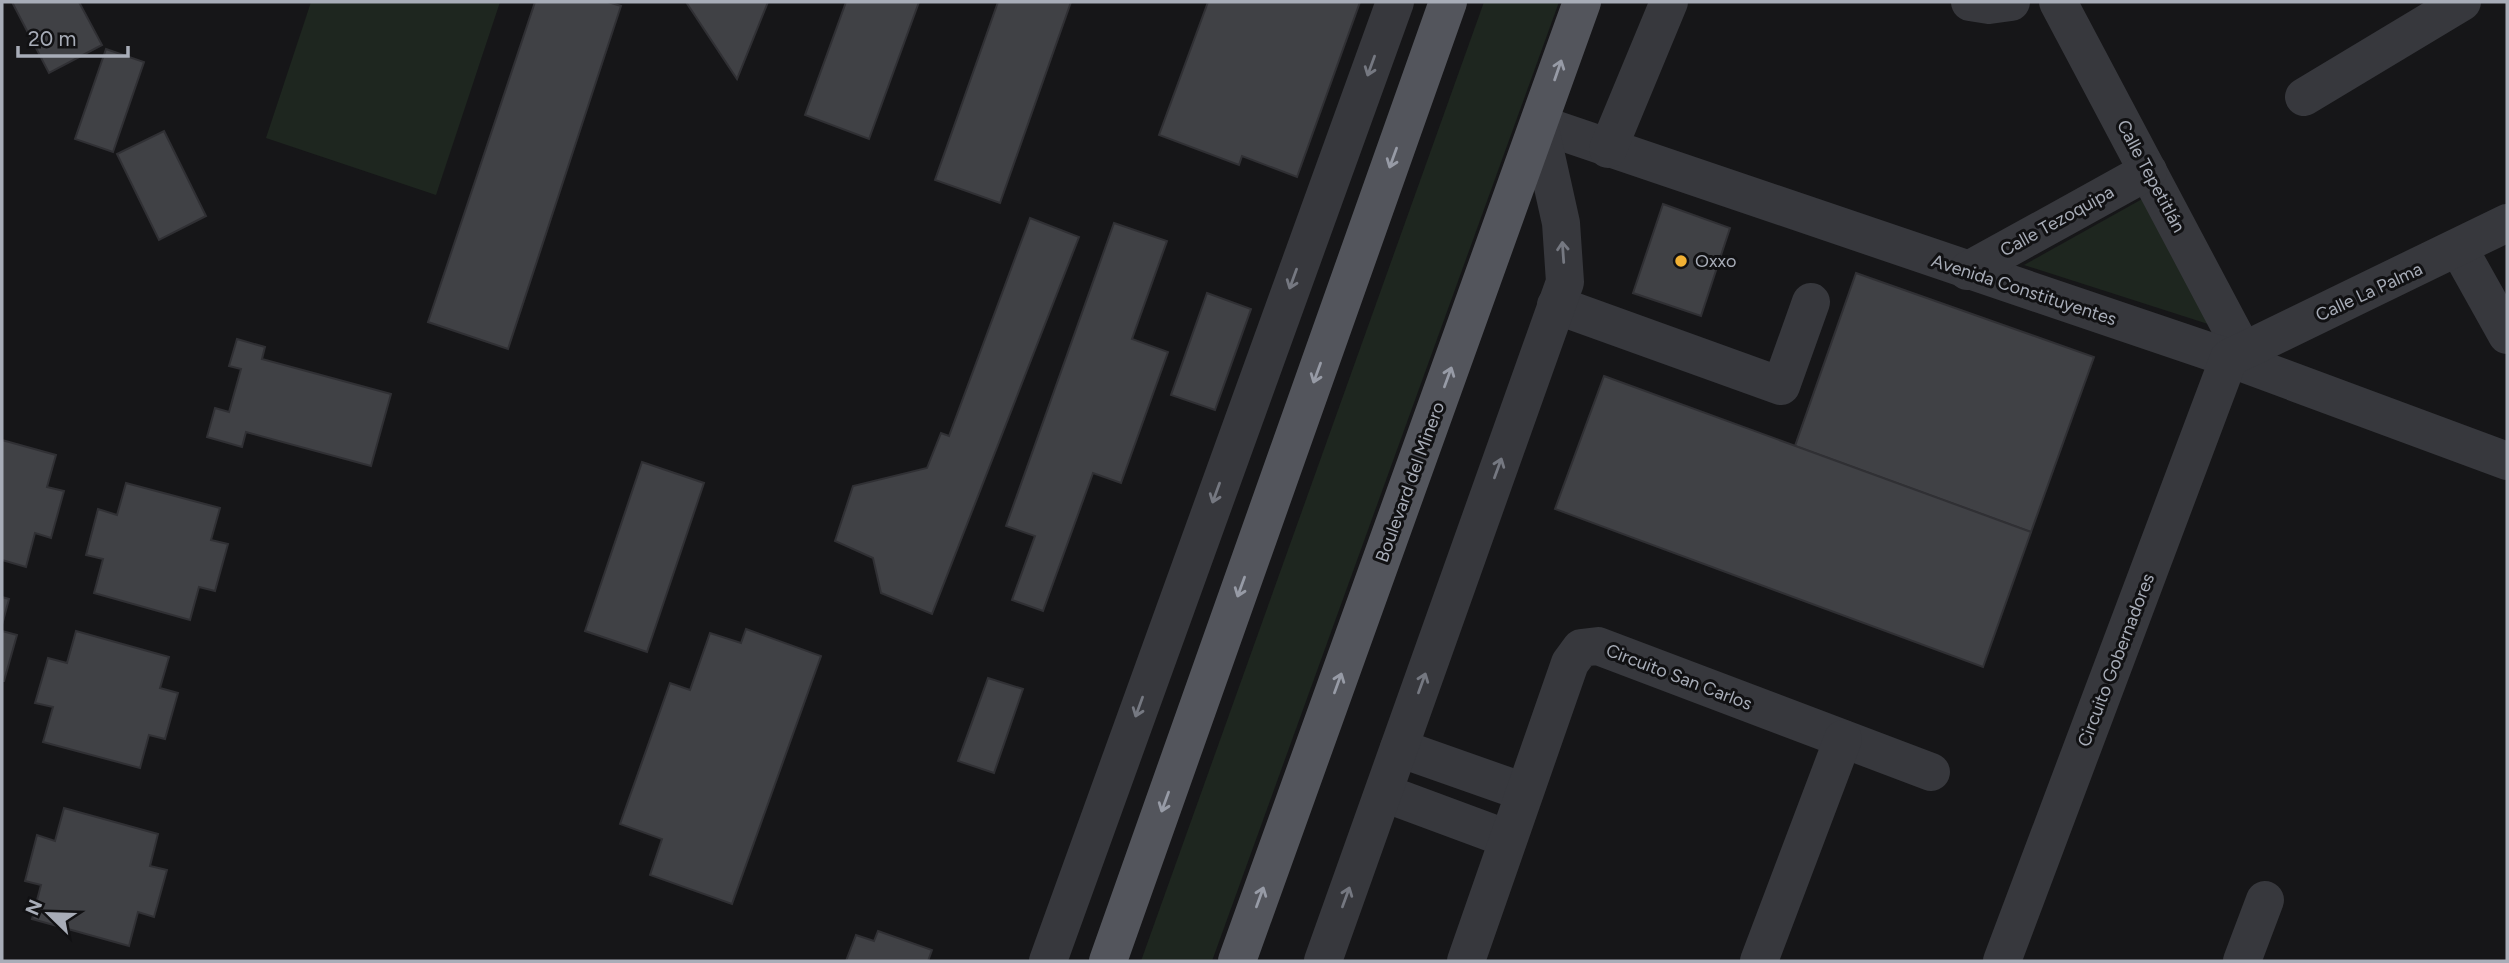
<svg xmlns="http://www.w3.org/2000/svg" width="2509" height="963" font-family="Figtree,sans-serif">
  <rect width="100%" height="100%" fill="#161618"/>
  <g fill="#1e261f">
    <path d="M 311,2 L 500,2 L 436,195 L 266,138 Z"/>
    <path d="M 1484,2 L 1559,2 L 1212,961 L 1141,961 Z"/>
    <path d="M 2144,198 L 2208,324 L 2024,265 Z"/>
  </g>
  <g fill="#404145" stroke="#303034" stroke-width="2">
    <path d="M 12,2 L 79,2 L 102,45 L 49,73 Z"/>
    <path d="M 535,2 L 608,2 L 621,6 L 508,349 L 428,322 Z"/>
    <path d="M 686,2 L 768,2 L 737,79 Z"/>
    <path d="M 846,2 L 919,2 L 869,139 L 805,115 Z"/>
    <path d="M 998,2 L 1071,2 L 1000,203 L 935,180 Z"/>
    <path d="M 1208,2 L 1360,2 L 1297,177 L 1242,156 L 1239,165 L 1159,135 Z"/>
    <path d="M 106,49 L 144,62 L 113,152 L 75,139 Z"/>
    <path d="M 164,131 L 206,216 L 159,240 L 117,154 Z"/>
    <path d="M 1663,204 L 1730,228 L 1701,316 L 1633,293 Z"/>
    <path d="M 1030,218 L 1079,237 L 932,614 L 881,593 L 873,558 L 835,541 L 853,486 L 927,468 L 941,433 L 949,436 Z"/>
    <path d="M 1114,223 L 1167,241 L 1132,339 L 1168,352 L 1121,483 L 1093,473 L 1043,611 L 1012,600 L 1035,536 L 1006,526 Z"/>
    <path d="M 1856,273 L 2094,357 L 2031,532 L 1795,446 Z"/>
    <path d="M 1207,293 L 1251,309 L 1215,410 L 1171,395 Z"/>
    <path d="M 237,339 L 265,347 L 262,359 L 391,394 L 371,466 L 246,432 L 242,447 L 207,437 L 215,408 L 229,412 L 241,369 L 229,366 Z"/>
    <path d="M 1604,376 L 2031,532 L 1983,667 L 1555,509 Z"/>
    <path d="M 2,440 L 56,455 L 47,487 L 64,491 L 51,538 L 35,533 L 26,567 L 2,560 Z"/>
    <path d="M 642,462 L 704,483 L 647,652 L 585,631 Z"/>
    <path d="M 126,483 L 220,508 L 211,540 L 228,544 L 215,591 L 199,587 L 190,620 L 94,593 L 103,559 L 86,555 L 98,509 L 117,515 Z"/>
    <path d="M 2,597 L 9,599 L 2,625 Z"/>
    <path d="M 746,629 L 821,656 L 732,904 L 650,875 L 662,839 L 620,824 L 670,683 L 690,690 L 710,633 L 741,643 Z"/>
    <path d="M 2,631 L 17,635 L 4,681 L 2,681 Z"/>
    <path d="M 76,631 L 169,657 L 160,688 L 178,693 L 165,739 L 149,735 L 140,768 L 43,742 L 53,707 L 35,703 L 48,658 L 67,663 Z"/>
    <path d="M 988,678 L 1023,689 L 994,773 L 958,761 Z"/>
    <path d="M 64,808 L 158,834 L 150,866 L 167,870 L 154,917 L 138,912 L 129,946 L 32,919 L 41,885 L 25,881 L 37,835 L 55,841 Z"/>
    <path d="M 878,931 L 932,950 L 928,961 L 846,961 L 856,935 L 874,941 Z"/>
  </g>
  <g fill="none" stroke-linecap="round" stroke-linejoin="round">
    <g stroke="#37383d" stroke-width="38">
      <path d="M 1970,2 L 1989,5 L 2011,2"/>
      <path d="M 2058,2 L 2243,351"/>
      <path d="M 2304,97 L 2462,2"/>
      <path d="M 1539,124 L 2229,358 L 2507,461"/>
      <path d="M 1608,149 L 1669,2"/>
      <path d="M 2459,249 L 2507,335"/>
      <path d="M 1967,271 L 2148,171"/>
      <path d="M 1556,305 L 1781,386 L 1811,302"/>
      <path d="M 1399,748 L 1524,792"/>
      <path d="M 1384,793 L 1508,839"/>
      <path d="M 1048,961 L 1395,2"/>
      <path d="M 1323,961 L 1565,282 L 1561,223 L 1539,124"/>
      <path d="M 1466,961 L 1570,663 L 1581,648 L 1598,646 L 1931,772"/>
      <path d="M 1759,961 L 1843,739"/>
      <path d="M 2002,961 L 2229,358 L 2507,223"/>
      <path d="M 2242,961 L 2265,900"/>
    </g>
    <g stroke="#53555c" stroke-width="38">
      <path d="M 1108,961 L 1448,2"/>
      <path d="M 1237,961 L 1582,2"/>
    </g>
  </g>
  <defs><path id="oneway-shaft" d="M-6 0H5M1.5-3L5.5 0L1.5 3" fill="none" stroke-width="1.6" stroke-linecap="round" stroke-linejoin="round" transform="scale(1.75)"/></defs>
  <g stroke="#757881">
    <use href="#oneway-shaft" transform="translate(1371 66) rotate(110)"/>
    <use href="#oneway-shaft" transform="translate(1563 252) rotate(-94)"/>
    <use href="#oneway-shaft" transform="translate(1293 279) rotate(110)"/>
    <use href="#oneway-shaft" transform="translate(1498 468) rotate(-70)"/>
    <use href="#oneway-shaft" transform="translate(1216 493) rotate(110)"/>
    <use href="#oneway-shaft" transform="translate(1422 683) rotate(-70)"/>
    <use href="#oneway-shaft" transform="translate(1139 707) rotate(110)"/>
    <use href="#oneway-shaft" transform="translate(1346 897) rotate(-70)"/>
  </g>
  <g stroke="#979ba6">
    <use href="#oneway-shaft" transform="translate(1558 70) rotate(-71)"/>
    <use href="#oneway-shaft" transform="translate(1393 158) rotate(110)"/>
    <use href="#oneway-shaft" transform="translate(1317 373) rotate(110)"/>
    <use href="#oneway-shaft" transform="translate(1448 377) rotate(-70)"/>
    <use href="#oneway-shaft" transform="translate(1241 587) rotate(110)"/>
    <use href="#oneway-shaft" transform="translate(1338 683) rotate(-70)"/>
    <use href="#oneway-shaft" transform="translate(1165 802) rotate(110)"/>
    <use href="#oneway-shaft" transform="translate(1260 897) rotate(-70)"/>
  </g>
  <circle fill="#f2b134" stroke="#111113" stroke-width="2.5" cx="1681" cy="261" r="7"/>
  <g text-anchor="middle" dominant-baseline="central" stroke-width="6" stroke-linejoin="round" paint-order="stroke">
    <g font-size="18" fill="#a8adb8" stroke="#111113">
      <text transform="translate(2151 176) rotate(62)">Calle Tepetitlán</text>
      <text transform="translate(2057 221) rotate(-29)">Calle Tezoquipa</text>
      <text transform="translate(2024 290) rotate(18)">Avenida Constituyentes</text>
      <text transform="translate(2369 292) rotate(-25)">Calle La Palma</text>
      <text transform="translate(1410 482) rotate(-70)">Boulevard del Minero</text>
      <text transform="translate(2116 660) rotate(-69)">Circuito Gobernadores</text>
      <text transform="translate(1679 677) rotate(21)">Circuito San Carlos</text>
    </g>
    <g font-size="18" fill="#a8adb8" stroke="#111113" text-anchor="start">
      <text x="1695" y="261">Oxxo</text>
    </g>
  </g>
  <rect width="2509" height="963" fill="none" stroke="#a8adb8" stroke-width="7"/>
  <g transform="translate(49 914) rotate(293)" stroke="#111113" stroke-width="5" paint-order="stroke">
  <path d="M0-5L12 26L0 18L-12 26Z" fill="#a8adb8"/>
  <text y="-10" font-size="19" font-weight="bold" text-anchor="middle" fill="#a8adb8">N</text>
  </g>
  <path d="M18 46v10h110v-10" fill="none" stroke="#a8adb8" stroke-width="3.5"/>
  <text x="28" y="46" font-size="21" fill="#a8adb8" stroke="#111113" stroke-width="5" paint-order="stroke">20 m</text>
</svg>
